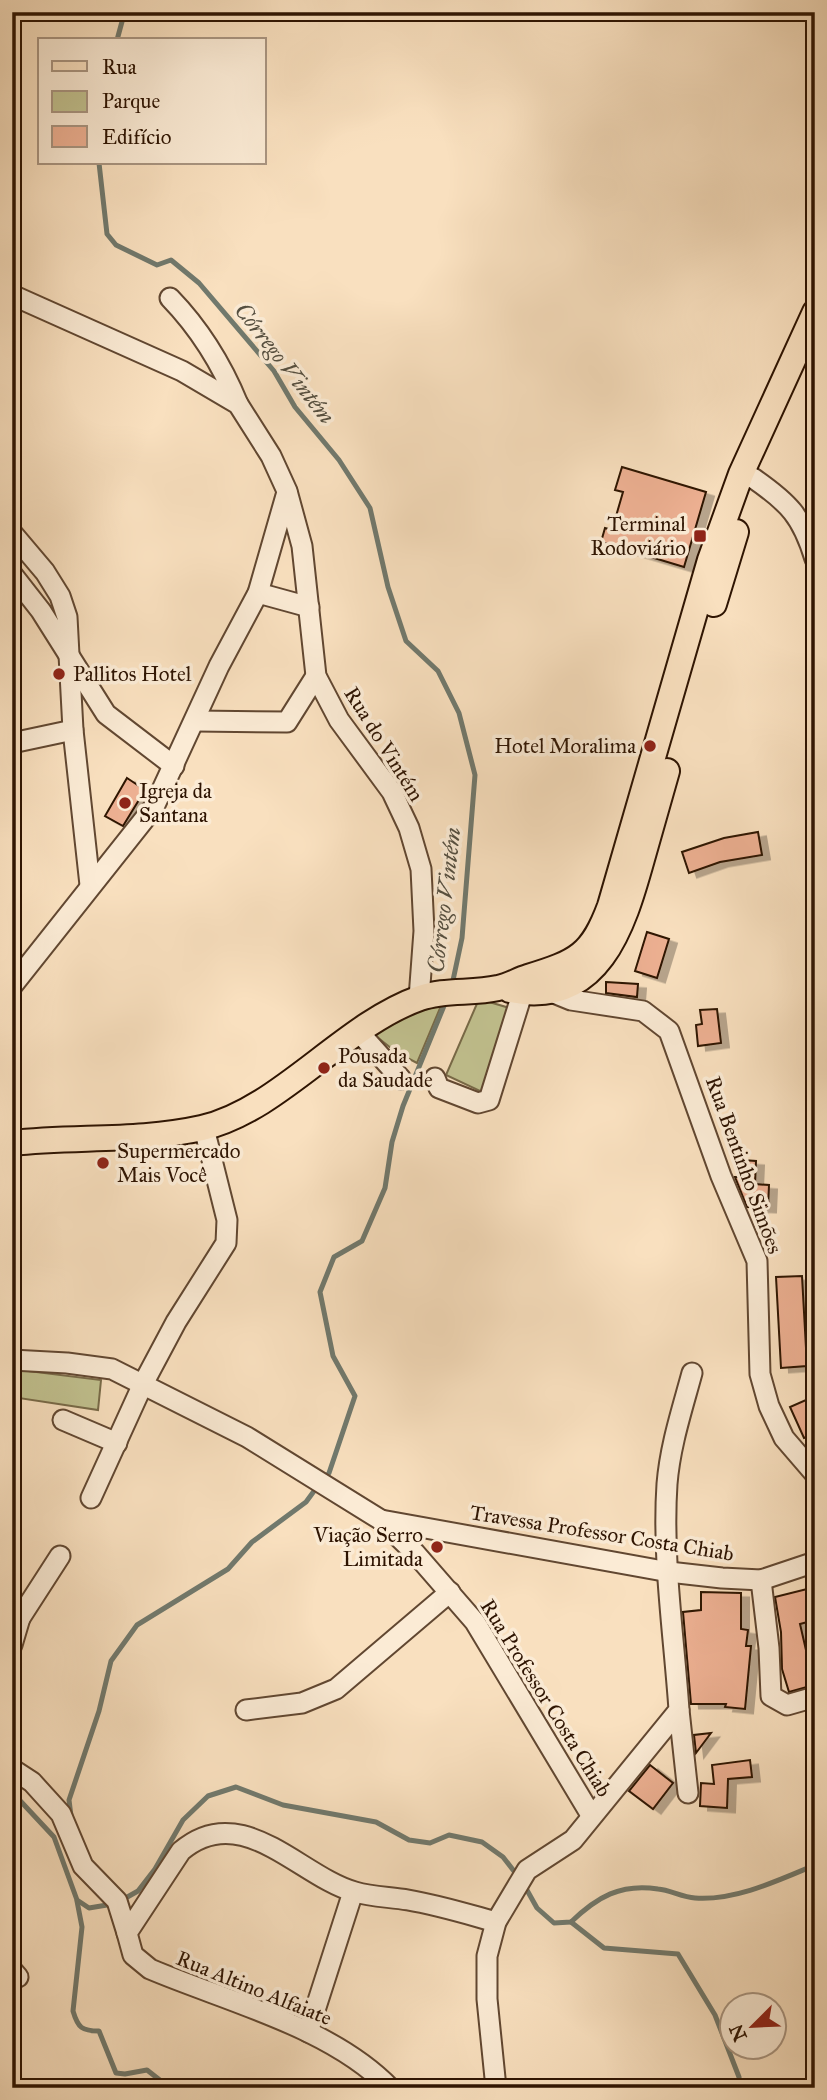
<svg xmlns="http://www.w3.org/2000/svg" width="827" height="2100" font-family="'IM FELL Great Primer',serif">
  <defs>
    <filter id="shadow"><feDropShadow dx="8" dy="4.5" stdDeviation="0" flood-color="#0004"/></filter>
  </defs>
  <rect width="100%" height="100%" fill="#f9e0bf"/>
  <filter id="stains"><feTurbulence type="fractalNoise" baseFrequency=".00286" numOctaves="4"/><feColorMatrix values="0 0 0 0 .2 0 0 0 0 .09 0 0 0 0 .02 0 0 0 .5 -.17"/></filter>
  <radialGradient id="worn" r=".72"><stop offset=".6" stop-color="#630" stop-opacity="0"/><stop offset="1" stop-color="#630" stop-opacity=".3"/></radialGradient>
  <g fill="#c1c18f" stroke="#786a48" stroke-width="2">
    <path d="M 479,999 L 513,1009 L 482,1092 L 446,1075 Z"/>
    <path d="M 443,1001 L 417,1063 L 396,1052 L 372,1033 L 399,1017 Z"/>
    <path d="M 12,1369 L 101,1380 L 98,1410 L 12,1397 Z"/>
  </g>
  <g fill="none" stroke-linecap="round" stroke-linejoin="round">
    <g stroke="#71796d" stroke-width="5">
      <path d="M 117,40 L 123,18 L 131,12"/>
      <path d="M 99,163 L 107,234 L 116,245 L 157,265 L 171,260 L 199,283 L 274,371 L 295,407 L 339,460 L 370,508 L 388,587 L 406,641 L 438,671 L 459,713 L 475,775 L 462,938 L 452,985"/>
      <path d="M 324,1479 L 329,1473 L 355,1396 L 333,1356 L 320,1292 L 334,1257 L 362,1241 L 385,1188 L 392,1142 L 403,1106 L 446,1001"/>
      <path d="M 12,1792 L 54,1837 L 77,1900 L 89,1908 L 113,1904"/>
      <path d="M 71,1816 L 69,1800 L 99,1711 L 111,1661 L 137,1625 L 228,1569 L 252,1542 L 306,1502 L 317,1487"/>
      <path d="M 523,1883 L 537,1908 L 554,1923 L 571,1922 C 597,1897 621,1883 658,1889 C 670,1890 682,1897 695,1898 C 735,1901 779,1880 815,1865"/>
      <path d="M 122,1900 L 138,1891 L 155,1869 L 183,1820 L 208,1796 L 236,1787 L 283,1805 L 376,1822 L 409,1840 L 430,1843 L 449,1835 L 482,1842 L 503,1857 L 517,1875"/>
      <path d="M 77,1901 L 82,1927 L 73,2011 C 78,2028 82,2031 99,2031 L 116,2073 L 125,2074 L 147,2070 L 170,2088"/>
      <path d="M 571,1922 L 604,1948 L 678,1954 L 715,2015 L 739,2077 L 740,2088"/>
    </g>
  </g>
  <g fill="#edb092" stroke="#2e1402" stroke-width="2" filter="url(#shadow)">
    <path d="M 622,467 L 706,492 L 684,567 L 601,542 L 605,528 L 612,530 L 623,492 L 615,490 Z"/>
    <path d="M 127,778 L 145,790 L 123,826 L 105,816 Z"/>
    <path d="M 758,832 L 762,855 L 720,862 L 689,873 L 682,852 L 724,838 Z"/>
    <path d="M 647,932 L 669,939 L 657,978 L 635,971 Z"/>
    <path d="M 606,982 L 638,984 L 637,997 L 606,993 Z"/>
    <path d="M 717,1009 L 721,1043 L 698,1046 L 696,1025 L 702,1024 L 700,1010 Z"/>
    <path d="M 742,1160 L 756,1161 L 755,1184 L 769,1185 L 768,1208 L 747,1207 L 735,1177 L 741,1177 Z"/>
    <path d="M 802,1276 L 807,1366 L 781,1368 L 776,1277 Z"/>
    <path d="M 815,1396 L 815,1434 L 804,1438 L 790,1407 Z"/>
    <path d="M 815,1587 L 815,1620 L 800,1624 L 814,1685 L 789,1692 L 782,1669 L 781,1632 L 775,1597 Z"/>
    <path d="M 701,1592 L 741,1593 L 741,1629 L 748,1630 L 746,1646 L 751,1646 L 745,1709 L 725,1707 L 726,1704 L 691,1704 L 683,1612 L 701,1610 Z"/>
    <path d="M 711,1733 L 696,1753 L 694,1735 Z"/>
    <path d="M 750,1760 L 752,1777 L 728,1779 L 727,1808 L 700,1806 L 701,1783 L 714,1784 L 712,1765 Z"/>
    <path d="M 650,1765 L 673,1783 L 653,1809 L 629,1791 Z"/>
  </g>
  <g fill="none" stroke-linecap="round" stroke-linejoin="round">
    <g stroke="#614731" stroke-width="23">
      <g id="minor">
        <path d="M 12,295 L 182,371 L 238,404 L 271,456 L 287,491 L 302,546 L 316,676 L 339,720 L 392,792 L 409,828 L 421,869 L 424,931 L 419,998"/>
        <path d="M 170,298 C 200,329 222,365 238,404"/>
        <path d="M 753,478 C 789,503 802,516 815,559"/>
        <path d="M 12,533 L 45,572 L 60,596 L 67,617 L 73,730 L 90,885"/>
        <path d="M 12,574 L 41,611 L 106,714 L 174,766"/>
        <path d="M 258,593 L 309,607"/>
        <path d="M 196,721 L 287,722 L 316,676"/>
        <path d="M 12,743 L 73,730"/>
        <path d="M 12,986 L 154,807 L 219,666 L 258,593 L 287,492"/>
        <path d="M 549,991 L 571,1000 L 643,1011 L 669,1031 L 721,1176 L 757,1261 L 760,1374 L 769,1406 L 784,1438 L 815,1474"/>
        <path d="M 358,1031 L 401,1079"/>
        <path d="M 435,1078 L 439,1088 L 478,1103 L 489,1100 L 527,978"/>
        <path d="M 12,1360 L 67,1363 L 112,1369 L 247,1437 L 381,1520 L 415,1553 L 475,1622 L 591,1815"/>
        <path d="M 63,1420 L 117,1443"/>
        <path d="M 91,1498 L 143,1384 L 176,1322 L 226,1243 L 227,1220 L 204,1128"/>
        <path d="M 381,1520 L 669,1572 L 722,1578 L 761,1580 L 815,1562"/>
        <path d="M 761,1580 L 769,1648 L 771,1696 L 787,1705 L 815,1697"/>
        <path d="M 12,1599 L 20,1618 L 12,1645"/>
        <path d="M 20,1618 L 60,1556"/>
        <path d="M 246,1710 L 302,1703 L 336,1689 L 450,1592"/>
        <path d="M 679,1710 L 688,1793"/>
        <path d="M 12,1769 L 32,1782 L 61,1814 L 83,1866 L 117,1901 L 127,1933"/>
        <path d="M 12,1970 L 18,1977"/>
        <path d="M 308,2032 L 353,1892"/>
        <path d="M 390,2088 C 331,2027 228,2002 150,1969 L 133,1955 L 127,1933 L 181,1851 C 242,1799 300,1877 355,1892 C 372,1897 391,1897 408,1900 C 438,1905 467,1914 496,1922"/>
        <path d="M 496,2088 L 487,1999 L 487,1956 L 496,1922 L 527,1870 L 573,1840 L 679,1710 C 674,1636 662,1558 667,1484 C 670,1446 682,1410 692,1373"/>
      </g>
    </g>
    <g stroke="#2e1402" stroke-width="28">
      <g id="major">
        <path d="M 714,604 L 736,532"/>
        <path d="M 510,990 C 599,1008 623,927 642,859 C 650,830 659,800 667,771"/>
        <path d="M 12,1143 C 76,1136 139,1142 202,1128 C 280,1110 343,1025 420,998 C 445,989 472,994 498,988 C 509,986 518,980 528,977 C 577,962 592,955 610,906 L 710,560 L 741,474 L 815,312"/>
      </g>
    </g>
    <use href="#minor" stroke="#fbebd5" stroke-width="19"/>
    <use href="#major" stroke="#f9e0bf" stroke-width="24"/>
  </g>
  <g fill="#8f2418" stroke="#fbebd5" stroke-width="2.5">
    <rect x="693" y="529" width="14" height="14" rx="3.5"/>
    <circle cx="59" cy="674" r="7"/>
    <circle cx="650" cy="746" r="7"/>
    <circle cx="125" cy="803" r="7"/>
    <circle cx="324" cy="1068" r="7"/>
    <circle cx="103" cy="1163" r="7"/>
    <circle cx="437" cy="1547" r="7"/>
  </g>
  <g text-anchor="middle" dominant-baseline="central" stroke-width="7" stroke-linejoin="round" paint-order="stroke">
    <g font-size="21" fill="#2e1402" stroke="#fbebd5" text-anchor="start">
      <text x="686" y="524" text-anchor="end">Terminal<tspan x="686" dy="24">Rodoviário</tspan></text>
      <text x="73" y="674">Pallitos Hotel</text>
      <text x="636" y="746" text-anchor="end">Hotel Moralima</text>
      <text x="139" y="791">Igreja da<tspan x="139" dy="24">Santana</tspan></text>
      <text x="338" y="1056">Pousada<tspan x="338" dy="24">da Saudade</tspan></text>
      <text x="117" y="1151">Supermercado<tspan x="117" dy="24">Mais Você</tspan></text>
      <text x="423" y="1535" text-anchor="end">Viação Serro<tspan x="423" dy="24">Limitada</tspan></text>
    </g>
    <g font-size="21" fill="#2e1402" stroke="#fbebd5">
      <text transform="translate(384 744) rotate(58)">Rua do Vintém</text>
      <text transform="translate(744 1165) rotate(70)">Rua Bentinho Simões</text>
      <text transform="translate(602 1533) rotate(9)">Travessa Professor Costa Chiab</text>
      <text transform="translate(546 1698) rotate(58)">Rua Professor Costa Chiab</text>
      <text transform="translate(254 1988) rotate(22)">Rua Altino Alfaiate</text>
    </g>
    <g font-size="23" font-style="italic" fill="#554f40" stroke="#fbebd5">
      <text transform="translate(285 363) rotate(52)">Córrego Vintém</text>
      <text transform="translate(444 900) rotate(-83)">Córrego Vintém</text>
    </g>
  </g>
  <rect width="827" height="2100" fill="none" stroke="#f9e0bf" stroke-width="42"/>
  <rect x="14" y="14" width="799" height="2072" fill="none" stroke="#2e1402" stroke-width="3.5"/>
  <rect x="21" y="21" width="785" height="2058" fill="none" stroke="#2e1402" stroke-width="2"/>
  <rect x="38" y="38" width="228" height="126" fill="#fbebd5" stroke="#a99581" stroke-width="2"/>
  <rect x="52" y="61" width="35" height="10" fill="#f9e0bf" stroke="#a99581" stroke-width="2"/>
  <text x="102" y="74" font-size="21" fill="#2e1402">Rua</text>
  <rect x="52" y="91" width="35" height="21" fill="#c1c18f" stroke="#a99581" stroke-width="2"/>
  <text x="102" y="108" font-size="21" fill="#2e1402">Parque</text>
  <rect x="52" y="126" width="35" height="21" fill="#edb092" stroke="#a99581" stroke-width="2"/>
  <text x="102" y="144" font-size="21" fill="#2e1402">Edifício</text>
  <g transform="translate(753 2026) rotate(246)"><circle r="33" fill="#fbebd5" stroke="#a99581" stroke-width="2"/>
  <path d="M0-5L12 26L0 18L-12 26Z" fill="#8f2418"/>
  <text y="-10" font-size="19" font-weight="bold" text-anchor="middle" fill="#2e1402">N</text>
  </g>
  <rect width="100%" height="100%" filter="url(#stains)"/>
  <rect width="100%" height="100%" fill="url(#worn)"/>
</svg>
